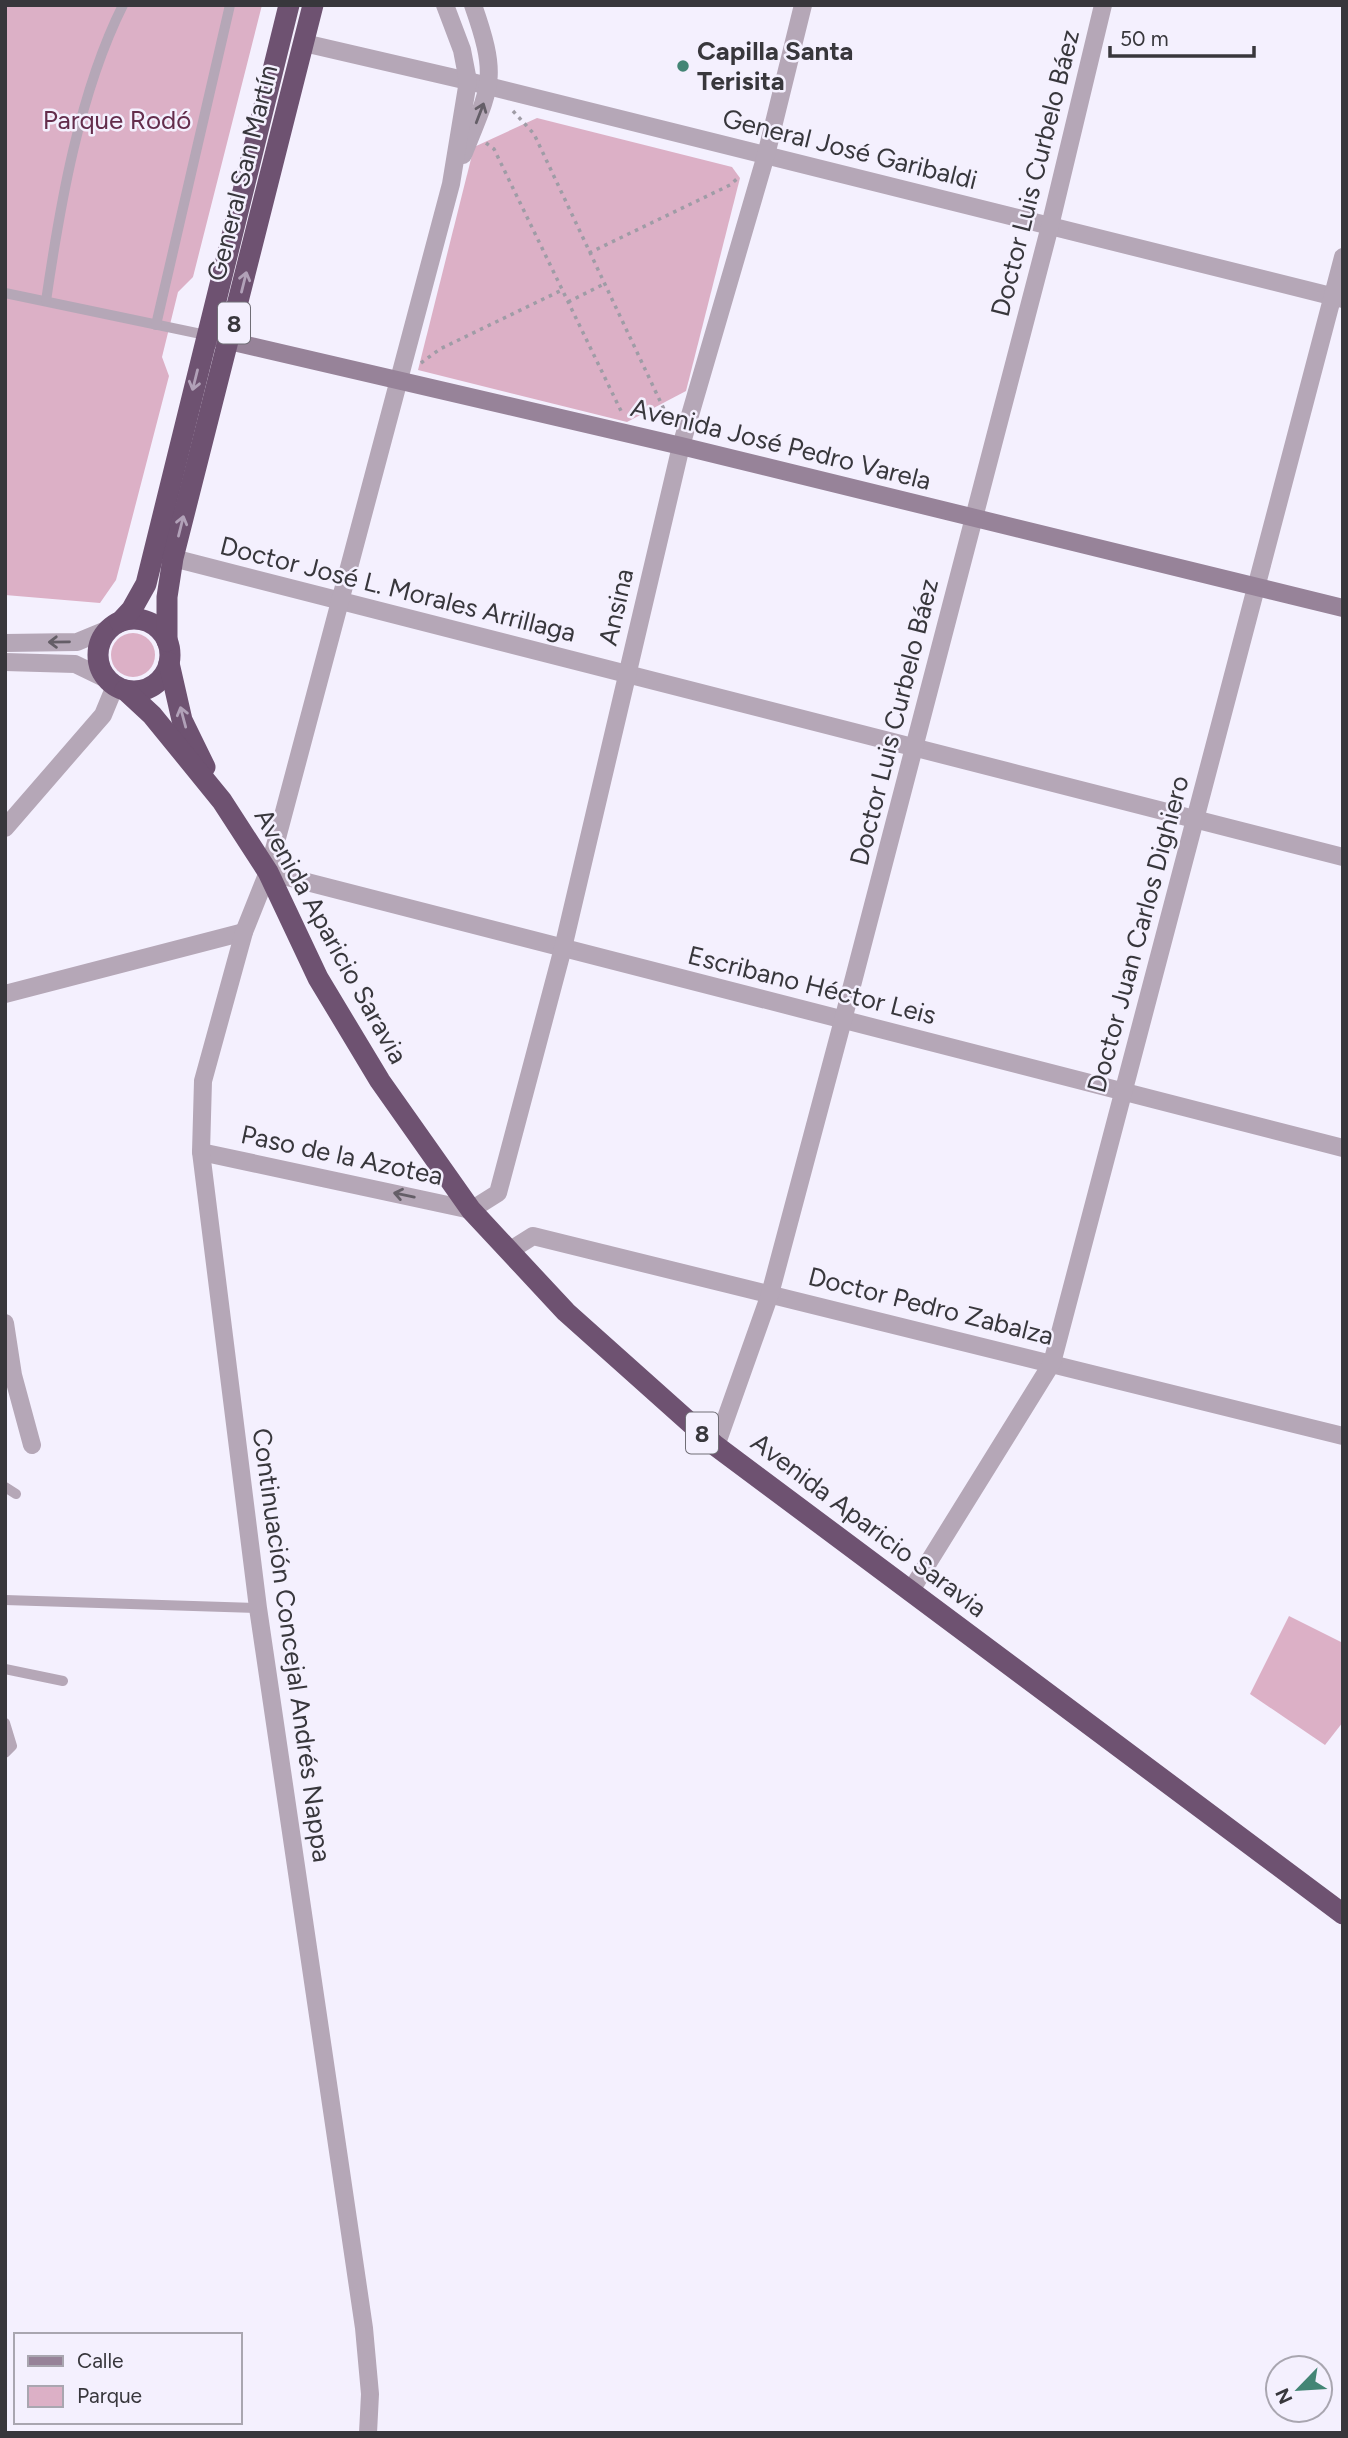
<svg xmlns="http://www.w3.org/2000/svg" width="1348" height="2438" font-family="Figtree,sans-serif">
  <rect width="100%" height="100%" fill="#f4f0fe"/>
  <g fill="#dcb0c6">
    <path d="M 5,5 L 262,5 L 193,277 L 178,292 L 162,357 L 169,376 L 116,580 L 100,603 L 5,595 Z"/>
    <path d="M 537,118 L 732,167 L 740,178 L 686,391 L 627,422 L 418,370 L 474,147 Z"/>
    <circle cx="133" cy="655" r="22"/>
    <path d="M 1289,1616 L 1343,1643 L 1343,1722 L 1325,1745 L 1250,1694 Z"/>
  </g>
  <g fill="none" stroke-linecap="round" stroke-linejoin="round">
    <g stroke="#9f9ca6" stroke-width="3.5" stroke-dasharray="3.5 5" stroke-linecap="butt">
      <path d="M 513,111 L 534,134 L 670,422"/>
      <path d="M 486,143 L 494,149 L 622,413"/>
      <path d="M 589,253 L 730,185 L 740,176"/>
      <path d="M 568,302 L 604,284"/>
      <path d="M 421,363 L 440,349 L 562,290"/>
    </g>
    <g stroke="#b5a7b7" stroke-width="10">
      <path d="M 5,293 L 206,335"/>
      <path d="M 46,301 C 60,205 79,93 123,5"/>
      <path d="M 156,325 L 230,5"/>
      <path d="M 5,1487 L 16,1494"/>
      <path d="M 5,1600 L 258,1608"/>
      <path d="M 5,1669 L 63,1681"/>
      <path d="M 5,1723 L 12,1746 L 5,1753"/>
    </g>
    <g stroke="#b5a7b7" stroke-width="18">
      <path d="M 304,43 L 468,81 L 1343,299"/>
      <path d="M 463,155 C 491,85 499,79 473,5"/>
      <path d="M 173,558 L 1343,857"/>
      <path d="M 5,643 L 77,642 L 111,628"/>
      <path d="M 5,662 L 75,664 L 106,679"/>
      <path d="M 5,828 L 103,715 L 115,686"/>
      <path d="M 268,872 L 1343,1148"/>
      <path d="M 5,994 L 244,932"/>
      <path d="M 201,1152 L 471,1210 L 498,1193 L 563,948 L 681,446 L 766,155 L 803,5"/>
      <path d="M 509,1251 L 533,1236 L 1343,1436"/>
      <path d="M 5,1323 L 13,1375 L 32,1445"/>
      <path d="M 716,1446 L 770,1294 L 843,1020 L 1050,226 L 1103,5"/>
      <path d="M 910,1592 L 1052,1363 L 1343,257"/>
      <path d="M 368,2433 L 370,2394 L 364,2328 L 258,1608 L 201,1152 L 203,1081 L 244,932 L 268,872 L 451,184 L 468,81 L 462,50 L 445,5"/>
    </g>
    <path stroke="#978399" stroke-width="18" d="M 216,338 L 681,446 L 1343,608"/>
    <g stroke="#6e5271" stroke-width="21">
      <circle cx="134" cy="655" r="36"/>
      <path d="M 120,622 L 132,609 L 146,584 L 289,5"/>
      <path d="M 167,641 L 167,597 L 173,558 L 313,5"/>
      <path d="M 169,663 L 182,720 L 205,767"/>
      <path d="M 125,690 L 152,715 L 222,801 L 268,872 L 318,978 L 380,1081 L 471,1210 L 566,1312 L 716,1446 L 1343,1914"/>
    </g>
  </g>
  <defs><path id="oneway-shaft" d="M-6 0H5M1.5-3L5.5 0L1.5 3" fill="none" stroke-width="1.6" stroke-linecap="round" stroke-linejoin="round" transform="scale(1.75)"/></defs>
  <g stroke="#645e67">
    <use href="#oneway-shaft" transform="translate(480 113) rotate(-69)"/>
    <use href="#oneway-shaft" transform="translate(59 642) rotate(179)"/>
    <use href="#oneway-shaft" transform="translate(404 1195) rotate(-168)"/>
  </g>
  <g stroke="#b1a1b8">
    <use href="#oneway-shaft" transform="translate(244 282) rotate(-76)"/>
    <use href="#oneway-shaft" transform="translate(195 380) rotate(104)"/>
    <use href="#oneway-shaft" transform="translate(181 526) rotate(-76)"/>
    <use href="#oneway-shaft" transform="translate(183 717) rotate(-105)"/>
  </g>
  <circle fill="#438575" stroke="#f4f0fe" stroke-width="2.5" cx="683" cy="66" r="7"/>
  <g text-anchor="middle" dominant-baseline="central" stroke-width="5" stroke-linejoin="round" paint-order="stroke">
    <g fill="#f4f0fe" stroke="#706e76" stroke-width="2">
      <rect x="218" y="302.5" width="32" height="41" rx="5"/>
      <rect x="686" y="1412.5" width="32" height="41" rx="5"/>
    </g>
    <g font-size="24" font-weight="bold" fill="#38373c">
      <text x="234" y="323">8</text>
      <text x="702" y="1433">8</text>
    </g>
    <g font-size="26" font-weight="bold" fill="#38373c" stroke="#f4f0fe" text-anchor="start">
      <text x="697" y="51">Capilla Santa<tspan x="697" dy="30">Terisita</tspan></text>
    </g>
    <g font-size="26" fill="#642d4c" stroke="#f4f0fe">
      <text x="117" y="120">Parque Rodó</text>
    </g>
    <g font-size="26" fill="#38373c" stroke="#f4f0fe">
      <text transform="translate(850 149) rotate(14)">General José Garibaldi</text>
      <text transform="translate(242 173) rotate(-76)">General San Martín</text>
      <text transform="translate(1035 173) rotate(-76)">Doctor Luis Curbelo Báez</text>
      <text transform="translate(781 444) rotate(14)">Avenida José Pedro Varela</text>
      <text transform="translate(398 589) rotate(14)">Doctor José L. Morales Arrillaga</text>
      <text transform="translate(616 607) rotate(-77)">Ansina</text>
      <text transform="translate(894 722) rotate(-76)">Doctor Luis Curbelo Báez</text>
      <text transform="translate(1138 934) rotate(-75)">Doctor Juan Carlos Dighiero</text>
      <text transform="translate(331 936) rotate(61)">Avenida Aparicio Saravia</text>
      <text transform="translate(812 985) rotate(14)">Escribano Héctor Leis</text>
      <text transform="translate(342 1155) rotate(12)">Paso de la Azotea</text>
      <text transform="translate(931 1306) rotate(14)">Doctor Pedro Zabalza</text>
      <text transform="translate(869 1525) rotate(37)">Avenida Aparicio Saravia</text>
      <text transform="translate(292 1645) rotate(82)">Continuación Concejal Andrés Nappa</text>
    </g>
  </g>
  <rect width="1348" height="2438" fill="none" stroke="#38373c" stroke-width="14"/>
  <rect x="14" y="2333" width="228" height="91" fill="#f4f0fe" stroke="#a9a6b0" stroke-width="2"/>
  <rect x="28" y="2356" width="35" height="10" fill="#978399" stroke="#a9a6b0" stroke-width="2"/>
  <text x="77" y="2368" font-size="21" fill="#38373c">Calle</text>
  <rect x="28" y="2386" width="35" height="21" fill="#dcb0c6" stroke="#a9a6b0" stroke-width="2"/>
  <text x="77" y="2403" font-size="21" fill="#38373c">Parque</text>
  <g transform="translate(1299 2389) rotate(245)"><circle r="33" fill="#f4f0fe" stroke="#a9a6b0" stroke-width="2"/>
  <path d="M0-5L12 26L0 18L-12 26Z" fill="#438575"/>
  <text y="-10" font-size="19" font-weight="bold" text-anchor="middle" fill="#38373c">N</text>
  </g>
  <path d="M1110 46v10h144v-10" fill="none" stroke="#38373c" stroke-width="3.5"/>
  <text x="1120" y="46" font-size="21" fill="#38373c" stroke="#f4f0fe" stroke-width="5" paint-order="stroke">50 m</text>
</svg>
